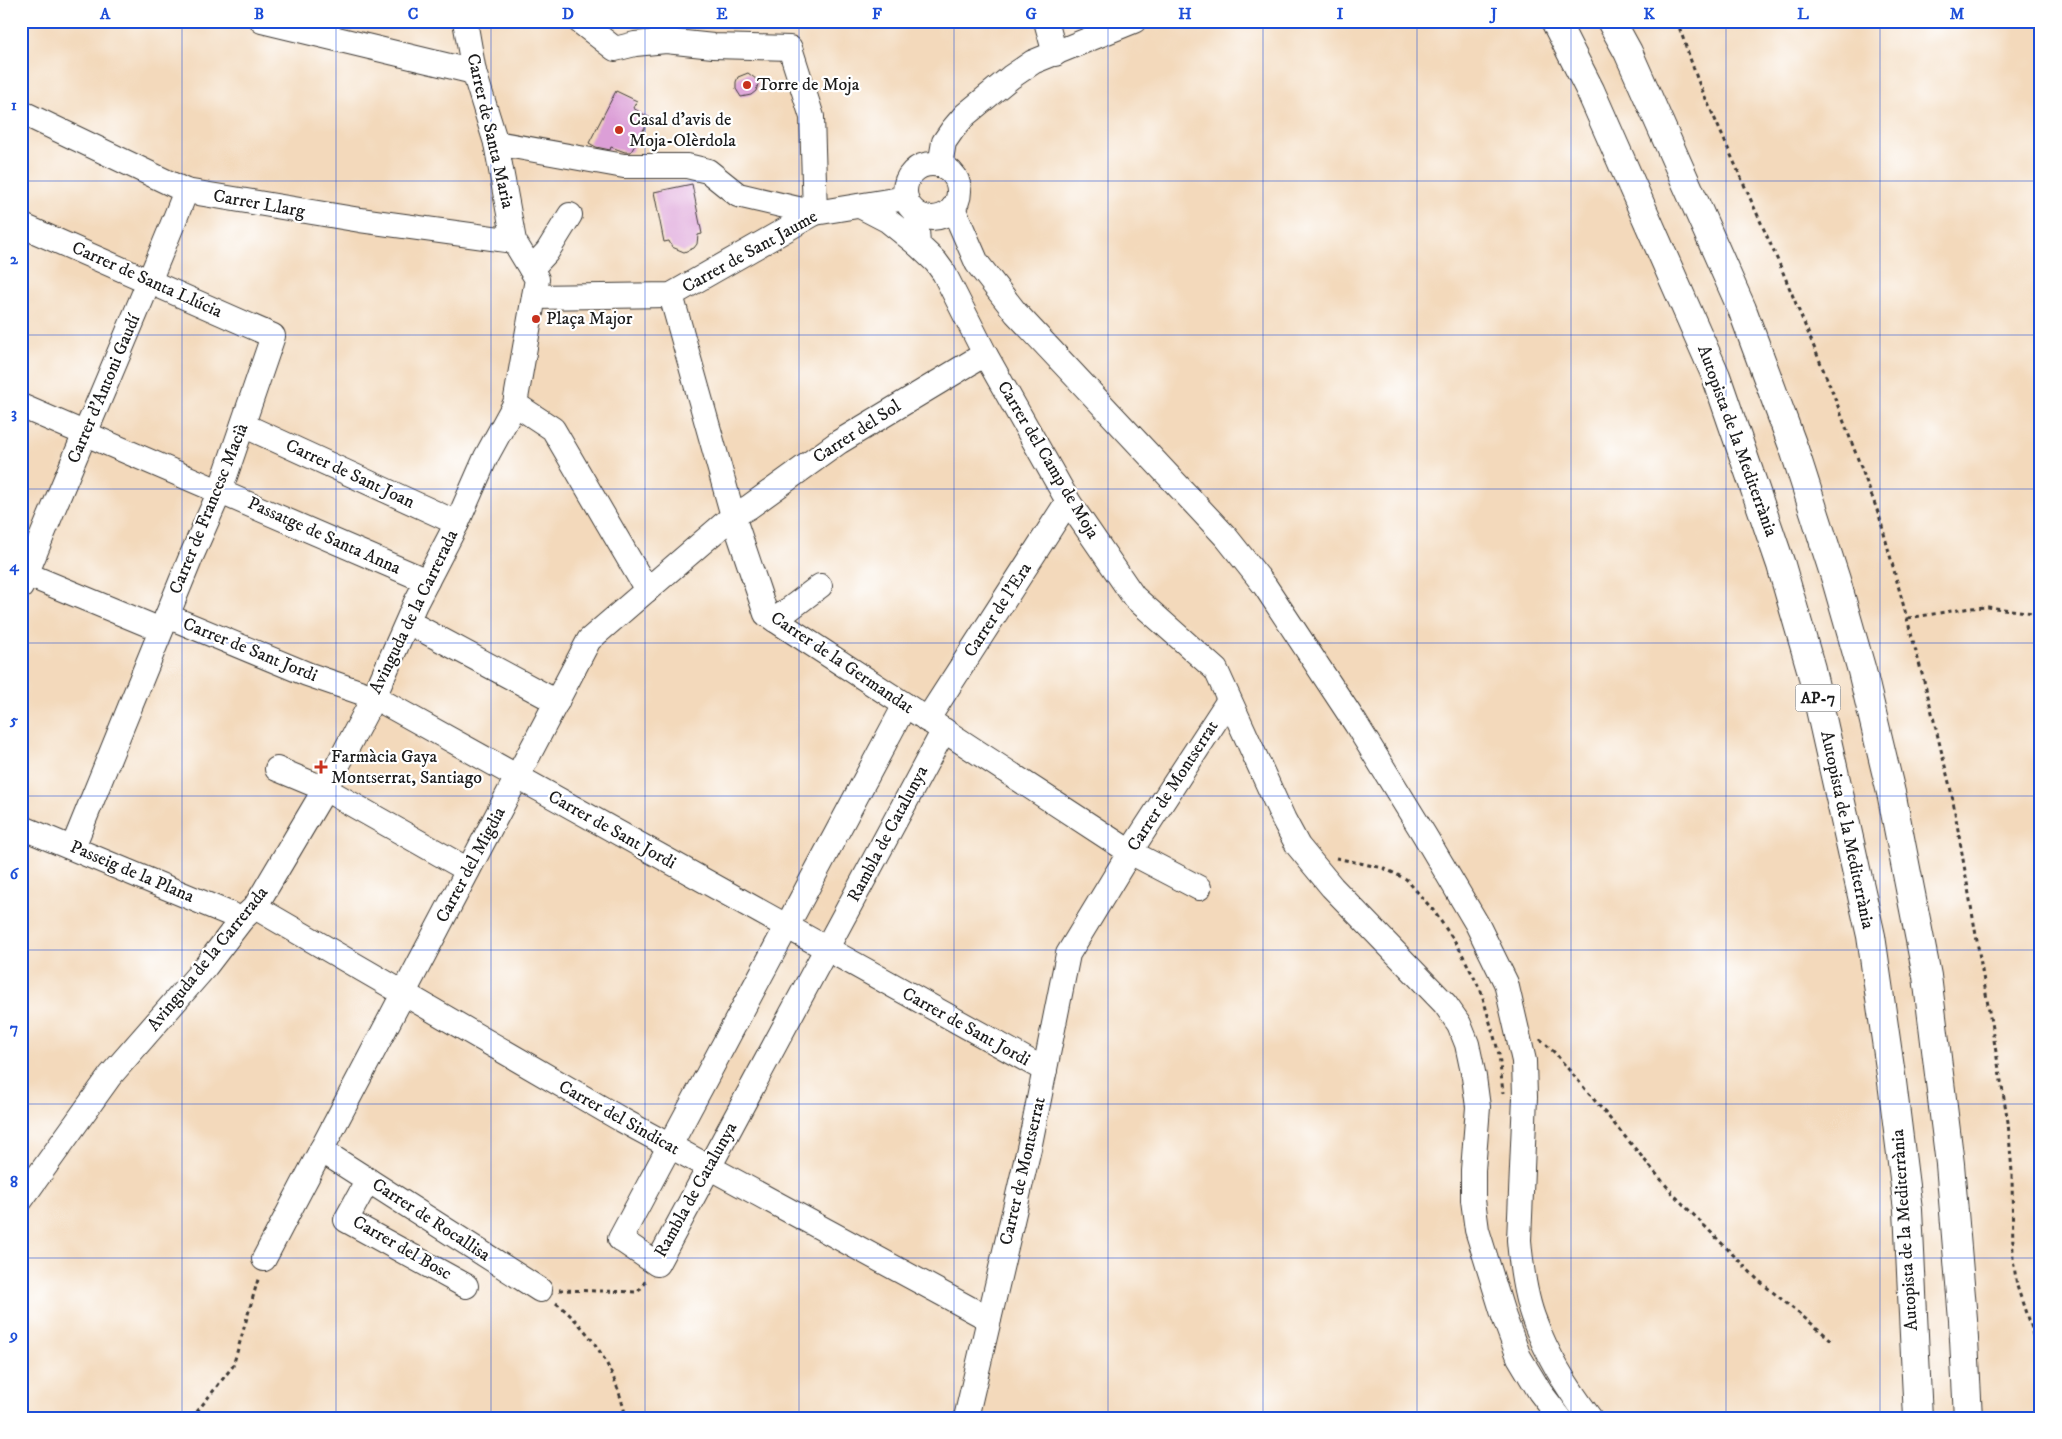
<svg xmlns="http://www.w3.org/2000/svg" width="2062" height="1439" font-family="'IM FELL DW Pica',serif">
  <rect width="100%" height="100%" fill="#fff"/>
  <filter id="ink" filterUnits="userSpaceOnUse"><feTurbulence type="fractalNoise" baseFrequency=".02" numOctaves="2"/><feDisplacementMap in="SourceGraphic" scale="10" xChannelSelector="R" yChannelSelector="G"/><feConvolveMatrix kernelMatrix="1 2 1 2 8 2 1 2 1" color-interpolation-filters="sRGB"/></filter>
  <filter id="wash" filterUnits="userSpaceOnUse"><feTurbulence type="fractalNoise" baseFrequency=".0096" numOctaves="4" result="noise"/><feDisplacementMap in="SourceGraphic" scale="20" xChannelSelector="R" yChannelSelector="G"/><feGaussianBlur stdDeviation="1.12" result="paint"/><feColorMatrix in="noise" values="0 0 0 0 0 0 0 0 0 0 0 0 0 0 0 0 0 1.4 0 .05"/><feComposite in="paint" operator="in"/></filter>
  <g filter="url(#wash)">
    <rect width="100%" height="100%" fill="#f3d9bb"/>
    <g id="blocks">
      <g fill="#dc9fd7">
        <path d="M 748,73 L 756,79 L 758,84 L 756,91 L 751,95 L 741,97 L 736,89 L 736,82 L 738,77 Z"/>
        <path d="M 616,91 L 637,101 L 633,108 L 650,118 L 631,152 L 625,152 L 611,147 L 610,150 L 596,147 L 589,143 Z"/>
        <path d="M 692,184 L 702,234 L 698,235 L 697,244 L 694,248 L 684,252 L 672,247 L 669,241 L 664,242 L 654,192 Z"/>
      </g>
    </g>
  </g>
  <g filter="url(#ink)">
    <use href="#blocks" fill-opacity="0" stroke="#3c3834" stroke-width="1"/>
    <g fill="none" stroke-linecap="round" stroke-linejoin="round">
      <g stroke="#3c3834" stroke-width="26">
        <g id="minor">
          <path d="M 262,21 L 474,72"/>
          <path d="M 579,21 L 615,49 L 635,44 L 666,41 L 713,46 L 790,48 L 812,117 L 815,213"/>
          <path d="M 1046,21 L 1055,54"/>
          <path d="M 21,112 L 186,191 L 360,220 L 514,241"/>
          <path d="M 496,143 L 624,166 L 687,166 L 708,171 L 738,195 L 815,213"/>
          <circle cx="932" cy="191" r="27"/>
          <path d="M 940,165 L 944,142 L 953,129 L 965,115 L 1011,77 L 1033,62 L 1134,21"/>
          <path d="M 860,206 L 887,220 L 918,245"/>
          <path d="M 953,208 L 977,263 L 1016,313 L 1226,537 L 1265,586 L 1356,724 L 1425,836 L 1477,924 L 1506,983 L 1524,1061 L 1525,1097 L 1519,1240 C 1521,1264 1526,1300 1535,1322 C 1548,1357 1568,1389 1590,1418"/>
          <path d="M 916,213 L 918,245 L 936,262 L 944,273 L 985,354 L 1068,501 L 1134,597 L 1216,670 L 1284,820 L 1298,846 L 1332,887 L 1445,1004 L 1459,1024 L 1467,1044 L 1474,1077 L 1478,1107 L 1473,1170 L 1473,1200 L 1477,1230 L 1504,1317 L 1519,1357 L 1540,1392 L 1560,1418"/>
          <path d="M 21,225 L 273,336 L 220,491 L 191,557 L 73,847"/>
          <path d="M 531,269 L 547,252 L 570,215"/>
          <path d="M 671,295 L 733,516 L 766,614 L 1130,852 L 1199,888"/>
          <path d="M 534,297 L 671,295 L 815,213 L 906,198"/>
          <path d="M 515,404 L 553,429 L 647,590"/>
          <path d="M 21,406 L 427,581"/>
          <path d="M 243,425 L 457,523"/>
          <path d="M 21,572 L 161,630"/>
          <path d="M 21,587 C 75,454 133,324 186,191"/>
          <path d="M 167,616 L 307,674 L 374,697 L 1045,1070"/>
          <path d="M 775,620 L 820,586"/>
          <path d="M 408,622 L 557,702"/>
          <path d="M 905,705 L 620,1239 L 657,1264 L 944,730"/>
          <path d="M 927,720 L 1068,501"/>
          <path d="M 277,769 L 325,789 L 468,870"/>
          <path d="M 21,827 L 242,919"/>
          <path d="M 255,907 L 622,1120 L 989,1319"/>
          <path d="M 321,1150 L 540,1290"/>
          <path d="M 368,1180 L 346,1220 L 466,1286"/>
          <path d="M 21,1200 L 110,1076 L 206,966 L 242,919 L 255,907 L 325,789 L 374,697 L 415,604 L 457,523 L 486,457 L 515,404 L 537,279 L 514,241 L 496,143 L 474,72 L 465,21"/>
          <path d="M 264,1259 L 589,640 L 733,516 L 749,507 L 839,442 L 985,354"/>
          <path d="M 966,1418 L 1030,1144 L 1068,954 L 1130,852 L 1229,700"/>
        </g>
      </g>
      <g stroke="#3c3834" stroke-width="30">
        <g id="highway">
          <path d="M 1555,21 L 1590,90 L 1716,376 L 1781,565 L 1811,669 L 1871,936 L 1892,1082 L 1908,1210 L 1918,1418"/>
          <path d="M 1611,21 L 1628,52 L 1742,309 L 1794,449 L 1836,580 L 1862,671 L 1892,797 L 1927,976 L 1950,1164 L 1963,1320 L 1968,1418"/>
        </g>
      </g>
      <g stroke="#3c3834" stroke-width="3" stroke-dasharray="4 4" stroke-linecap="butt">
        <path d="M 1677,21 L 1698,81 L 1782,270 L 1833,393 L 1879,515 L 1928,696 L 1952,795 L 2008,1122 L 2012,1172 L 2013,1259 L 2017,1286 L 2041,1359"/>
        <path d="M 1908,618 L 1971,608 L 1988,607 L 2041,614"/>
        <path d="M 1336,858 L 1383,868 L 1406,879 L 1433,910 L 1458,946 L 1481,991 L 1499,1054 L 1503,1093"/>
        <path d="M 1540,1039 L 1554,1052 L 1674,1195 L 1758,1280 L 1834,1342"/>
        <path d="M 559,1290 L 638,1292 L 647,1279"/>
        <path d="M 556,1303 C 593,1332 616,1371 626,1418"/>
        <path d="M 192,1418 L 233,1366 L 259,1276"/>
      </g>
      <use href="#minor" stroke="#fff" stroke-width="24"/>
      <use href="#highway" stroke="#fff" stroke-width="28"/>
    </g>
  </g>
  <path fill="none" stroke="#1d4ed8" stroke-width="1" stroke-opacity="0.55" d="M 182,21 L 182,1418M 336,21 L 336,1418M 491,21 L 491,1418M 645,21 L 645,1418M 799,21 L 799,1418M 954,21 L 954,1418M 1108,21 L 1108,1418M 1263,21 L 1263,1418M 1417,21 L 1417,1418M 1571,21 L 1571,1418M 1726,21 L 1726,1418M 1880,21 L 1880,1418M 21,181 L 2041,181M 21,335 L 2041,335M 21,489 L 2041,489M 21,643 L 2041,643M 21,796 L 2041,796M 21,950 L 2041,950M 21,1104 L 2041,1104M 21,1258 L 2041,1258"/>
  <g fill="#c8321e" stroke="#fff" stroke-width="2">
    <circle cx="747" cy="85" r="5"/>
    <circle cx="619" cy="130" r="5"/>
    <circle cx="536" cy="319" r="5"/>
    <path d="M318.5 759.5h5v5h5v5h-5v5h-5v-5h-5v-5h5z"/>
  </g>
  <g text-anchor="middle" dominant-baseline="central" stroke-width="4.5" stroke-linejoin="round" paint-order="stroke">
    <rect fill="#fff" stroke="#606060" stroke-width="1" x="1795.5" y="684.5" width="45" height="27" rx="4"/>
    <g font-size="16" font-weight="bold" fill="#1c1c1c">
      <text x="1818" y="698">AP-7</text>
    </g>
    <g font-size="18" fill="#1c1c1c" stroke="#fff" text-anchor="start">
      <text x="757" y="85">Torre de Moja</text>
      <text x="629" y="120">Casal d'avis de<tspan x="629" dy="21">Moja-Olèrdola</tspan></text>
      <text x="546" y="319">Plaça Major</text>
      <text x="331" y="757">Farmàcia Gaya<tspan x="331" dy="21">Montserrat, Santiago</tspan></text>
    </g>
    <g font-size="18" fill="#1c1c1c" stroke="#fff">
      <text transform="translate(490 131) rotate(77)">Carrer de Santa Maria</text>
      <text transform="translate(259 204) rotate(10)">Carrer Llarg</text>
      <text transform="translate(750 252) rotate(-29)">Carrer de Sant Jaume</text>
      <text transform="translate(147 280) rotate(24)">Carrer de Santa Llúcia</text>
      <text transform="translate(104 389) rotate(-67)">Carrer d'Antoni Gaudí</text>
      <text transform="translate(857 432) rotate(-33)">Carrer del Sol</text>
      <text transform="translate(1737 441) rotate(70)">Autopista de la Mediterrània</text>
      <text transform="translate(1048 460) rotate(59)">Carrer del Camp de Moja</text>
      <text transform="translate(350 474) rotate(25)">Carrer de Sant Joan</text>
      <text transform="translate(209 509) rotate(-68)">Carrer de Francesc Macià</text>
      <text transform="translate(324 536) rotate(24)">Passatge de Santa Anna</text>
      <text transform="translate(998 610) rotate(-57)">Carrer de l'Era</text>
      <text transform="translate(414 612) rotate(-64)">Avinguda de la Carrerada</text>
      <text transform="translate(250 650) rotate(22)">Carrer de Sant Jordi</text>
      <text transform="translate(842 663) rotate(34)">Carrer de la Germandat</text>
      <text transform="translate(1173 786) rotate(-57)">Carrer de Montserrat</text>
      <text transform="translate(612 830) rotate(29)">Carrer de Sant Jordi</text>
      <text transform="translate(1847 830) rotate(78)">Autopista de la Mediterrània</text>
      <text transform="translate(888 834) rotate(-62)">Rambla de Catalunya</text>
      <text transform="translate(471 865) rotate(-62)">Carrer del Migdia</text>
      <text transform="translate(132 872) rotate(23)">Passeig de la Plana</text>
      <text transform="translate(208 959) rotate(-51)">Avinguda de la Carrerada</text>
      <text transform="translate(966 1027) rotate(29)">Carrer de Sant Jordi</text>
      <text transform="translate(619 1118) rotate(29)">Carrer del Sindicat</text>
      <text transform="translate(1023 1171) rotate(-77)">Carrer de Montserrat</text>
      <text transform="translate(696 1190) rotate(-61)">Rambla de Catalunya</text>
      <text transform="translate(431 1220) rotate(33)">Carrer de Rocallisa</text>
      <text transform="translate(1905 1230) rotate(-94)">Autopista de la Mediterrània</text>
      <text transform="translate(402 1248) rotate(30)">Carrer del Bosc</text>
    </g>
  </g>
  <rect width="2062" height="1439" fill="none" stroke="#fff" stroke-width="55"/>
  <rect x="28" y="28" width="2006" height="1384" fill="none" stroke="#1d4ed8" stroke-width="2"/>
  <g font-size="16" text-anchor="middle" font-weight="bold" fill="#1d4ed8">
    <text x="105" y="19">A</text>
    <text x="259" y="19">B</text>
    <text x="413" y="19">C</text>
    <text x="568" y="19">D</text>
    <text x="722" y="19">E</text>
    <text x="877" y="19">F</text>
    <text x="1031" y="19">G</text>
    <text x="1185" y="19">H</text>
    <text x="1340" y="19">I</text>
    <text x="1494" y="19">J</text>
    <text x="1649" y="19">K</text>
    <text x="1803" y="19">L</text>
    <text x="1957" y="19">M</text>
    <text x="14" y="110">1</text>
    <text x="14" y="264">2</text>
    <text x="14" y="418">3</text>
    <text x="14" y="571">4</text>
    <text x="14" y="725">5</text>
    <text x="14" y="879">6</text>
    <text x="14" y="1033">7</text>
    <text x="14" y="1187">8</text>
    <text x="14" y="1340">9</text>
  </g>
</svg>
